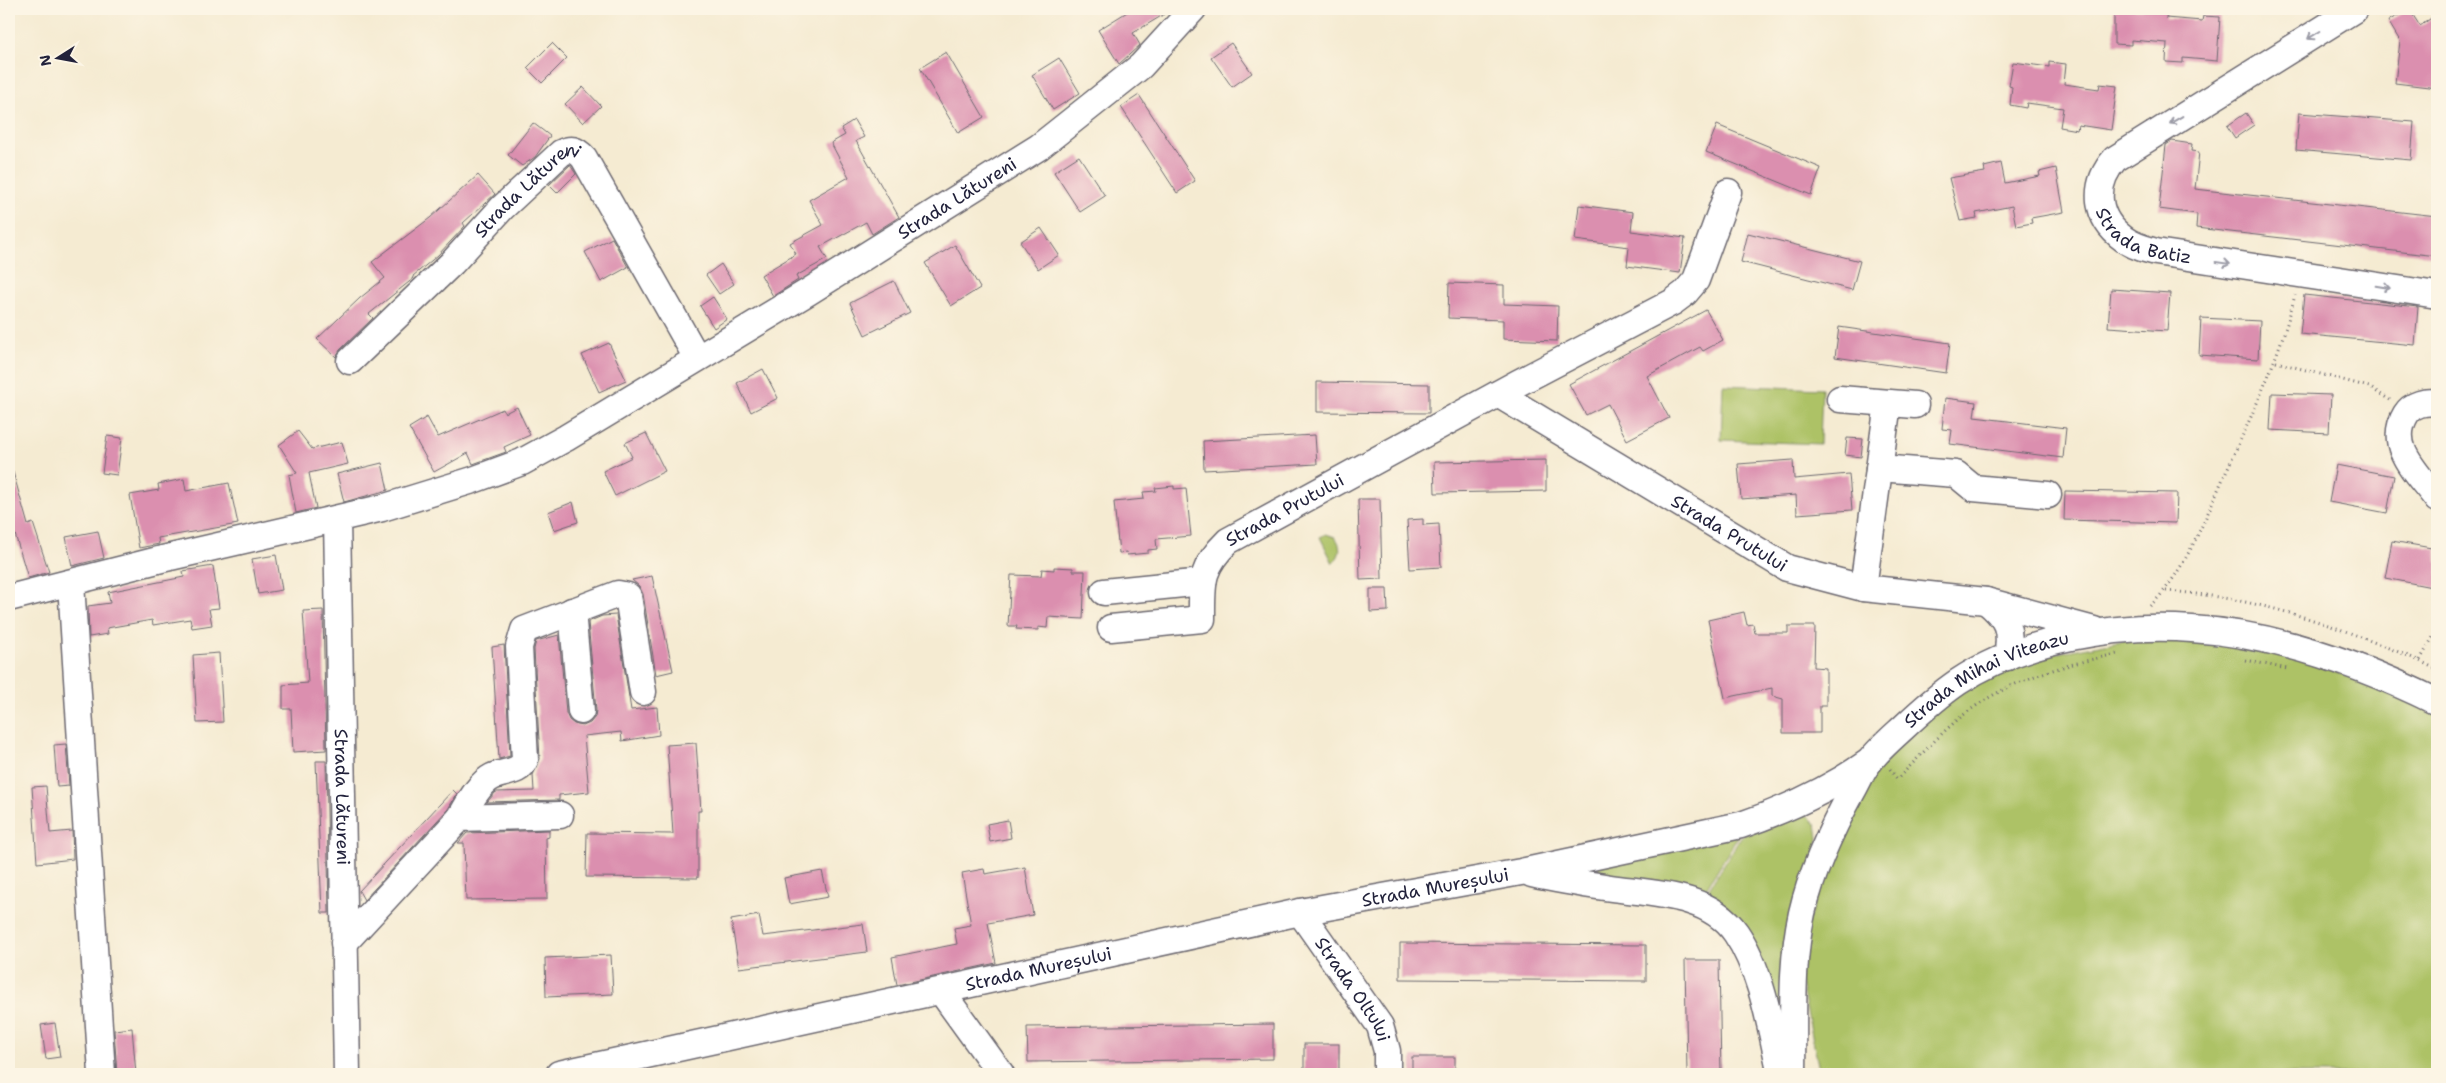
<svg xmlns="http://www.w3.org/2000/svg" width="2446" height="1083" font-family="'Shantell Sans',sans-serif">
  <rect width="100%" height="100%" fill="#fcf5e5"/>
  <filter id="ink" filterUnits="userSpaceOnUse"><feTurbulence type="fractalNoise" baseFrequency=".02" numOctaves="2"/><feDisplacementMap in="SourceGraphic" scale="10" xChannelSelector="R" yChannelSelector="G"/><feConvolveMatrix kernelMatrix="1 2 1 2 8 2 1 2 1" color-interpolation-filters="sRGB"/></filter>
  <filter id="wash" filterUnits="userSpaceOnUse"><feTurbulence type="fractalNoise" baseFrequency=".0096" numOctaves="4" result="noise"/><feDisplacementMap in="SourceGraphic" scale="20" xChannelSelector="R" yChannelSelector="G"/><feGaussianBlur stdDeviation="1.12" result="paint"/><feColorMatrix in="noise" values="0 0 0 0 0 0 0 0 0 0 0 0 0 0 0 0 0 1.4 0 .05"/><feComposite in="paint" operator="in"/></filter>
  <g filter="url(#wash)">
    <rect width="100%" height="100%" fill="#f5ebd2"/>
    <g fill="#adc266" stroke="#687250">
      <path d="M 1723,385 L 1822,389 L 1820,444 L 1721,440 Z"/>
      <path d="M 1326,534 L 1335,537 C 1342,546 1341,555 1333,563 L 1320,537 Z"/>
      <path d="M 2191,628 L 2437,702 L 2437,1074 L 1820,1074 L 1795,955 L 1869,762 L 1986,666 Z"/>
      <path d="M 1804,815 L 1807,815 L 1816,824 L 1818,838 L 1788,1072 L 1764,976 L 1701,901 L 1743,834 Z"/>
      <path d="M 1739,835 L 1699,900 L 1566,869 Z"/>
    </g>
    <g id="blocks">
      <g fill="#db8faf">
        <path d="M 1132,9 L 1173,9 L 1133,33 L 1140,45 L 1119,64 L 1098,30 Z"/>
        <path d="M 2114,9 L 2167,9 L 2166,18 L 2202,21 L 2203,16 L 2220,17 L 2217,61 L 2183,58 L 2183,63 L 2166,62 L 2167,43 L 2131,40 L 2131,45 L 2114,44 Z"/>
        <path d="M 2409,9 L 2420,26 L 2437,14 L 2437,88 L 2395,83 L 2400,41 L 2388,21 Z"/>
        <path d="M 552,43 L 567,58 L 542,83 L 527,68 Z"/>
        <path d="M 1231,43 L 1252,73 L 1232,87 L 1211,57 Z"/>
        <path d="M 946,52 L 984,117 L 958,133 L 920,68 Z"/>
        <path d="M 1059,58 L 1080,93 L 1053,110 L 1032,75 Z"/>
        <path d="M 2013,62 L 2049,67 L 2049,62 L 2066,64 L 2064,84 L 2099,89 L 2100,84 L 2117,86 L 2111,130 L 2078,125 L 2077,130 L 2060,127 L 2063,108 L 2027,103 L 2026,108 L 2010,105 L 2012,87 L 2009,86 Z"/>
        <path d="M 583,87 L 601,106 L 583,123 L 565,104 Z"/>
        <path d="M 1139,95 L 1195,181 L 1177,193 L 1121,107 Z"/>
        <path d="M 2246,113 L 2254,125 L 2235,138 L 2227,126 Z"/>
        <path d="M 2299,113 L 2414,122 L 2411,160 L 2296,150 Z"/>
        <path d="M 854,120 L 864,137 L 856,141 L 899,217 L 872,234 L 866,222 L 820,247 L 827,259 L 796,276 L 798,280 L 773,296 L 761,275 L 796,254 L 790,243 L 823,225 L 809,200 L 849,177 L 831,143 L 845,135 L 841,128 Z"/>
        <path d="M 533,123 L 550,136 L 535,157 L 522,166 L 508,155 Z"/>
        <path d="M 1717,125 L 1821,168 L 1811,195 L 1706,152 Z"/>
        <path d="M 2172,141 L 2192,144 L 2191,151 L 2199,152 L 2195,189 L 2437,216 L 2437,256 L 2196,228 L 2197,214 L 2159,209 L 2166,145 Z"/>
        <path d="M 1079,156 L 1105,196 L 1080,212 L 1054,172 Z"/>
        <path d="M 2001,163 L 2005,183 L 2040,176 L 2039,172 L 2056,168 L 2064,212 L 2031,218 L 2032,223 L 2016,226 L 2012,206 L 1976,213 L 1977,218 L 1960,221 L 1949,178 L 1985,172 L 1984,167 Z"/>
        <path d="M 570,165 L 576,174 L 557,193 L 549,185 Z"/>
        <path d="M 478,175 L 495,194 L 463,223 L 465,226 L 438,255 L 413,276 L 414,278 L 369,314 L 373,318 L 340,350 L 336,357 L 317,339 L 360,298 L 385,278 L 372,262 L 430,218 Z"/>
        <path d="M 1579,205 L 1633,212 L 1631,231 L 1685,238 L 1680,273 L 1627,266 L 1629,247 L 1575,240 Z"/>
        <path d="M 1041,228 L 1059,255 L 1038,269 L 1020,242 Z"/>
        <path d="M 1748,233 L 1860,261 L 1852,290 L 1741,262 Z"/>
        <path d="M 612,238 L 628,267 L 601,282 L 585,252 Z"/>
        <path d="M 955,245 L 980,288 L 951,306 L 925,263 Z"/>
        <path d="M 721,264 L 734,284 L 719,294 L 706,275 Z"/>
        <path d="M 894,281 L 910,313 L 865,335 L 850,303 Z"/>
        <path d="M 1449,283 L 1504,285 L 1504,304 L 1558,306 L 1557,341 L 1503,339 L 1503,320 L 1448,318 Z"/>
        <path d="M 2111,289 L 2170,293 L 2167,331 L 2108,327 Z"/>
        <path d="M 2304,295 L 2418,307 L 2415,345 L 2300,334 Z"/>
        <path d="M 713,297 L 727,319 L 714,328 L 700,306 Z"/>
        <path d="M 1706,310 L 1723,340 L 1703,351 L 1700,347 L 1647,376 L 1669,418 L 1627,440 L 1608,404 L 1586,415 L 1569,384 Z"/>
        <path d="M 2201,318 L 2260,321 L 2258,359 L 2199,355 Z"/>
        <path d="M 1839,327 L 1950,343 L 1946,373 L 1835,357 Z"/>
        <path d="M 609,343 L 626,380 L 599,392 L 582,355 Z"/>
        <path d="M 763,369 L 778,398 L 751,412 L 737,383 Z"/>
        <path d="M 1317,382 L 1429,384 L 1429,413 L 1317,412 Z"/>
        <path d="M 2272,393 L 2331,395 L 2329,433 L 2270,430 Z"/>
        <path d="M 1945,398 L 1976,402 L 1974,417 L 2066,428 L 2063,458 L 1950,444 L 1952,430 L 1942,429 Z"/>
        <path d="M 517,407 L 530,435 L 504,447 L 506,452 L 473,464 L 468,453 L 434,472 L 409,428 L 427,417 L 438,437 L 503,409 L 505,413 Z"/>
        <path d="M 298,431 L 312,449 L 342,442 L 348,464 L 309,473 L 316,508 L 296,513 L 289,475 L 297,473 L 279,445 Z"/>
        <path d="M 646,433 L 665,471 L 615,496 L 603,471 L 632,457 L 625,443 Z"/>
        <path d="M 1315,435 L 1317,464 L 1204,470 L 1203,441 Z"/>
        <path d="M 107,436 L 122,438 L 117,475 L 102,473 Z"/>
        <path d="M 1847,438 L 1863,439 L 1861,457 L 1845,455 Z"/>
        <path d="M 1546,460 L 1546,491 L 1435,493 L 1434,462 Z"/>
        <path d="M 1793,460 L 1794,479 L 1849,474 L 1852,510 L 1797,514 L 1796,495 L 1741,499 L 1738,464 Z"/>
        <path d="M 382,463 L 388,490 L 344,502 L 337,474 Z"/>
        <path d="M 2336,465 L 2394,476 L 2387,513 L 2329,502 Z"/>
        <path d="M 13,472 L 28,525 L 33,523 L 49,572 L 28,578 L 9,514 L 9,473 Z"/>
        <path d="M 184,479 L 186,491 L 229,483 L 238,524 L 158,538 L 159,544 L 139,548 L 130,495 L 159,490 L 158,484 Z"/>
        <path d="M 1174,486 L 1174,489 L 1186,488 L 1191,536 L 1156,539 L 1157,549 L 1148,550 L 1148,553 L 1127,555 L 1126,552 L 1119,553 L 1114,502 L 1144,499 L 1143,492 L 1156,491 L 1155,488 Z"/>
        <path d="M 2065,491 L 2177,493 L 2176,523 L 2064,520 Z"/>
        <path d="M 1358,499 L 1380,499 L 1382,579 L 1360,580 Z"/>
        <path d="M 573,502 L 578,522 L 554,530 L 548,512 Z"/>
        <path d="M 1423,519 L 1423,525 L 1439,524 L 1441,567 L 1410,569 L 1407,520 Z"/>
        <path d="M 98,531 L 104,558 L 72,566 L 66,537 Z"/>
        <path d="M 2392,541 L 2437,549 L 2437,588 L 2385,578 Z"/>
        <path d="M 276,555 L 282,590 L 258,594 L 252,559 Z"/>
        <path d="M 213,566 L 219,608 L 209,609 L 212,625 L 192,628 L 190,619 L 153,625 L 152,620 L 107,628 L 108,634 L 89,637 L 88,606 L 110,603 L 108,592 L 184,577 L 183,571 Z"/>
        <path d="M 1054,567 L 1073,568 L 1073,571 L 1085,571 L 1083,619 L 1048,617 L 1047,628 L 1038,627 L 1038,630 L 1016,629 L 1017,626 L 1008,626 L 1011,575 L 1041,576 L 1042,569 L 1054,570 Z"/>
        <path d="M 652,576 L 673,671 L 656,675 L 643,594 L 639,586 L 632,580 Z"/>
        <path d="M 1370,589 L 1387,589 L 1388,611 L 1370,612 Z"/>
        <path d="M 323,610 L 326,750 L 293,752 L 291,709 L 283,709 L 283,685 L 308,683 L 303,611 Z"/>
        <path d="M 1744,612 L 1747,625 L 1753,624 L 1755,633 L 1788,633 L 1788,626 L 1815,626 L 1814,667 L 1826,668 L 1826,706 L 1820,706 L 1820,733 L 1783,733 L 1783,699 L 1772,696 L 1772,688 L 1725,698 L 1708,620 Z"/>
        <path d="M 616,615 L 631,710 L 657,707 L 659,735 L 622,741 L 621,732 L 584,736 L 589,792 L 559,795 L 559,800 L 487,802 L 496,792 L 534,791 L 533,775 L 540,759 L 534,649 L 536,641 L 559,635 L 566,713 L 569,720 L 574,724 L 583,726 L 590,723 L 595,717 L 596,710 L 588,622 L 602,616 Z"/>
        <path d="M 504,645 L 510,756 L 499,759 L 492,647 Z"/>
        <path d="M 219,653 L 223,722 L 197,723 L 193,655 Z"/>
        <path d="M 696,743 L 701,811 L 698,811 L 698,878 L 586,877 L 587,833 L 673,834 L 667,745 Z"/>
        <path d="M 66,744 L 69,786 L 57,787 L 54,745 Z"/>
        <path d="M 316,761 L 326,761 L 329,913 L 322,913 Z"/>
        <path d="M 46,786 L 50,833 L 72,831 L 73,859 L 37,863 L 32,787 Z"/>
        <path d="M 453,790 L 457,794 L 448,809 L 364,900 L 359,891 Z"/>
        <path d="M 1008,820 L 1011,838 L 990,842 L 987,824 Z"/>
        <path d="M 549,830 L 549,837 L 546,838 L 547,899 L 466,900 L 464,843 L 458,843 L 467,833 Z"/>
        <path d="M 1025,867 L 1033,915 L 988,923 L 996,963 L 897,985 L 892,957 L 957,944 L 954,928 L 971,925 L 962,873 L 984,869 L 985,874 Z"/>
        <path d="M 822,871 L 828,897 L 789,904 L 784,878 Z"/>
        <path d="M 759,915 L 763,936 L 863,924 L 867,952 L 739,968 L 731,920 Z"/>
        <path d="M 1400,943 L 1646,945 L 1646,981 L 1400,979 Z"/>
        <path d="M 611,955 L 613,994 L 546,997 L 545,958 Z"/>
        <path d="M 1685,960 L 1719,960 L 1721,1074 L 1687,1074 Z"/>
        <path d="M 55,1023 L 60,1057 L 46,1059 L 41,1025 Z"/>
        <path d="M 1273,1024 L 1273,1059 L 1028,1062 L 1027,1027 Z"/>
        <path d="M 132,1028 L 136,1074 L 117,1074 L 114,1030 Z"/>
        <rect x="1304" y="1044" width="35" height="30"/>
        <rect x="1412" y="1057" width="43" height="17"/>
      </g>
    </g>
  </g>
  <g filter="url(#ink)">
    <use href="#blocks" fill-opacity="0" stroke="#6c6870" stroke-width="1"/>
    <g fill="none" stroke-linecap="round" stroke-linejoin="round">
      <g stroke="#6c6870" stroke-width="29">
        <g id="minor">
          <path id="s1" d="M 2355,9 L 2115,159 C 2092,185 2095,218 2124,239 C 2133,246 2145,249 2156,252 L 2437,295"/>
          <path id="s2" d="M 350,361 L 452,263 L 502,208 L 561,153 C 571,148 576,149 584,158 L 697,358"/>
          <path id="s3" d="M 1498,394 L 1787,568 L 1863,588 L 1986,601 L 2094,630"/>
          <path d="M 1840,399 L 1915,405"/>
          <path d="M 2437,403 C 2426,401 2412,404 2406,414 C 2386,447 2418,473 2437,499"/>
          <path d="M 1879,468 L 1956,474 L 1973,488 L 2048,495"/>
          <path id="s4" d="M 337,519 L 347,1074"/>
          <path d="M 71,583 L 102,1074"/>
          <path d="M 1863,588 L 1888,403"/>
          <path d="M 1104,592 L 1203,582"/>
          <path id="s5" d="M 9,598 L 162,559 L 382,508 L 473,480 L 522,462 L 566,438 L 808,292 L 1039,147 L 1141,66 L 1193,9"/>
          <path d="M 1986,601 C 2008,619 2012,629 2007,657"/>
          <path d="M 572,611 L 581,711"/>
          <path id="s6" d="M 1111,628 L 1202,619 C 1202,582 1200,568 1228,541 L 1518,383 L 1673,302 L 1685,293 L 1696,280 L 1728,192"/>
          <path d="M 460,818 C 468,805 478,784 492,777 C 504,771 519,774 525,760 L 519,647 L 524,630 L 618,594 L 628,596 L 643,692"/>
          <path d="M 1532,874 C 1558,880 1584,884 1611,888 C 1654,894 1709,894 1736,933 C 1762,971 1771,1030 1781,1074"/>
          <path id="s7" d="M 1300,912 L 1380,1026 L 1387,1051 L 1387,1074"/>
          <path d="M 344,943 L 460,818 L 560,815"/>
          <path d="M 941,991 L 1001,1074"/>
          <path id="s8" d="M 559,1074 L 1300,912 L 1521,872 L 1741,825 C 1788,809 1829,790 1869,762"/>
          <path id="s9" d="M 1793,1074 C 1794,1021 1790,966 1802,913 C 1812,870 1832,828 1853,790 C 1858,781 1863,769 1870,761 C 1879,749 1892,738 1904,727 C 1921,711 1939,695 1958,682 C 2022,639 2117,623 2192,629 C 2276,634 2362,665 2437,702"/>
        </g>
      </g>
      <g stroke="#6c6870" stroke-width="3" stroke-dasharray="1 4" stroke-linecap="butt">
        <path d="M 2276,362 L 2369,387 L 2390,400"/>
        <path d="M 2166,591 C 2237,596 2304,614 2371,641 C 2393,650 2416,658 2437,670"/>
        <path d="M 2150,606 C 2185,573 2206,516 2226,472 C 2253,412 2279,359 2295,295"/>
        <path d="M 2246,660 L 2287,669"/>
        <path d="M 2420,660 L 2437,630"/>
        <path d="M 1890,769 L 1897,779 C 1922,755 1944,728 1973,708 C 2015,678 2067,664 2117,654"/>
      </g>
      <use href="#minor" stroke="#fff" stroke-width="26"/>
    </g>
    <defs><path id="oneway-shaft" d="M-6 0H5M1.5-3L5.5 0L1.5 3" fill="none" stroke-width="1.6" stroke-linecap="round" stroke-linejoin="round" transform="scale(1.25)"/></defs>
    <g stroke="#9c9ca7">
      <use href="#oneway-shaft" transform="translate(2314 35) rotate(148)"/>
      <use href="#oneway-shaft" transform="translate(2176 120) rotate(149)"/>
      <use href="#oneway-shaft" transform="translate(2223 263) rotate(8)"/>
      <use href="#oneway-shaft" transform="translate(2383 287) rotate(9)"/>
    </g>
  </g>
  <g text-anchor="middle" dominant-baseline="central" stroke-width="5" stroke-linejoin="round" paint-order="stroke">
    <g font-size="18" fill="#22223b" stroke="#fcf5e5">
      <text stroke="none"><textPath href="#s5" startOffset="1040">Strada Lătureni</textPath></text>
      <text stroke="none"><textPath href="#s2" startOffset="248">Strada Lătureni</textPath></text>
      <text stroke="none"><textPath href="#s1" startOffset="391">Strada Batiz</textPath></text>
      <text stroke="none"><textPath href="#s6" startOffset="242">Strada Prutului</textPath></text>
      <text stroke="none"><textPath href="#s3" startOffset="270">Strada Prutului</textPath></text>
      <text stroke="none"><textPath href="#s9" startOffset="474">Strada Mihai Viteazu</textPath></text>
      <text stroke="none"><textPath href="#s4" startOffset="278">Strada Lătureni</textPath></text>
      <text stroke="none"><textPath href="#s8" startOffset="896">Strada Mureșului</textPath></text>
      <text stroke="none"><textPath href="#s8" startOffset="491">Strada Mureșului</textPath></text>
      <text stroke="none"><textPath href="#s7" startOffset="94">Strada Oltului</textPath></text>
    </g>
  </g>
  <rect width="2446" height="1083" fill="none" stroke="#fcf5e5" stroke-width="30"/>
  <g transform="translate(58 58) rotate(259)" stroke="#fcf5e5" stroke-width="4" paint-order="stroke">
  <path d="M0-4L9 19L0 12L-9 19Z" fill="#22223b"/>
  <text y="-8" font-size="14" font-weight="bold" text-anchor="middle" fill="#22223b">N</text>
  </g>
</svg>
